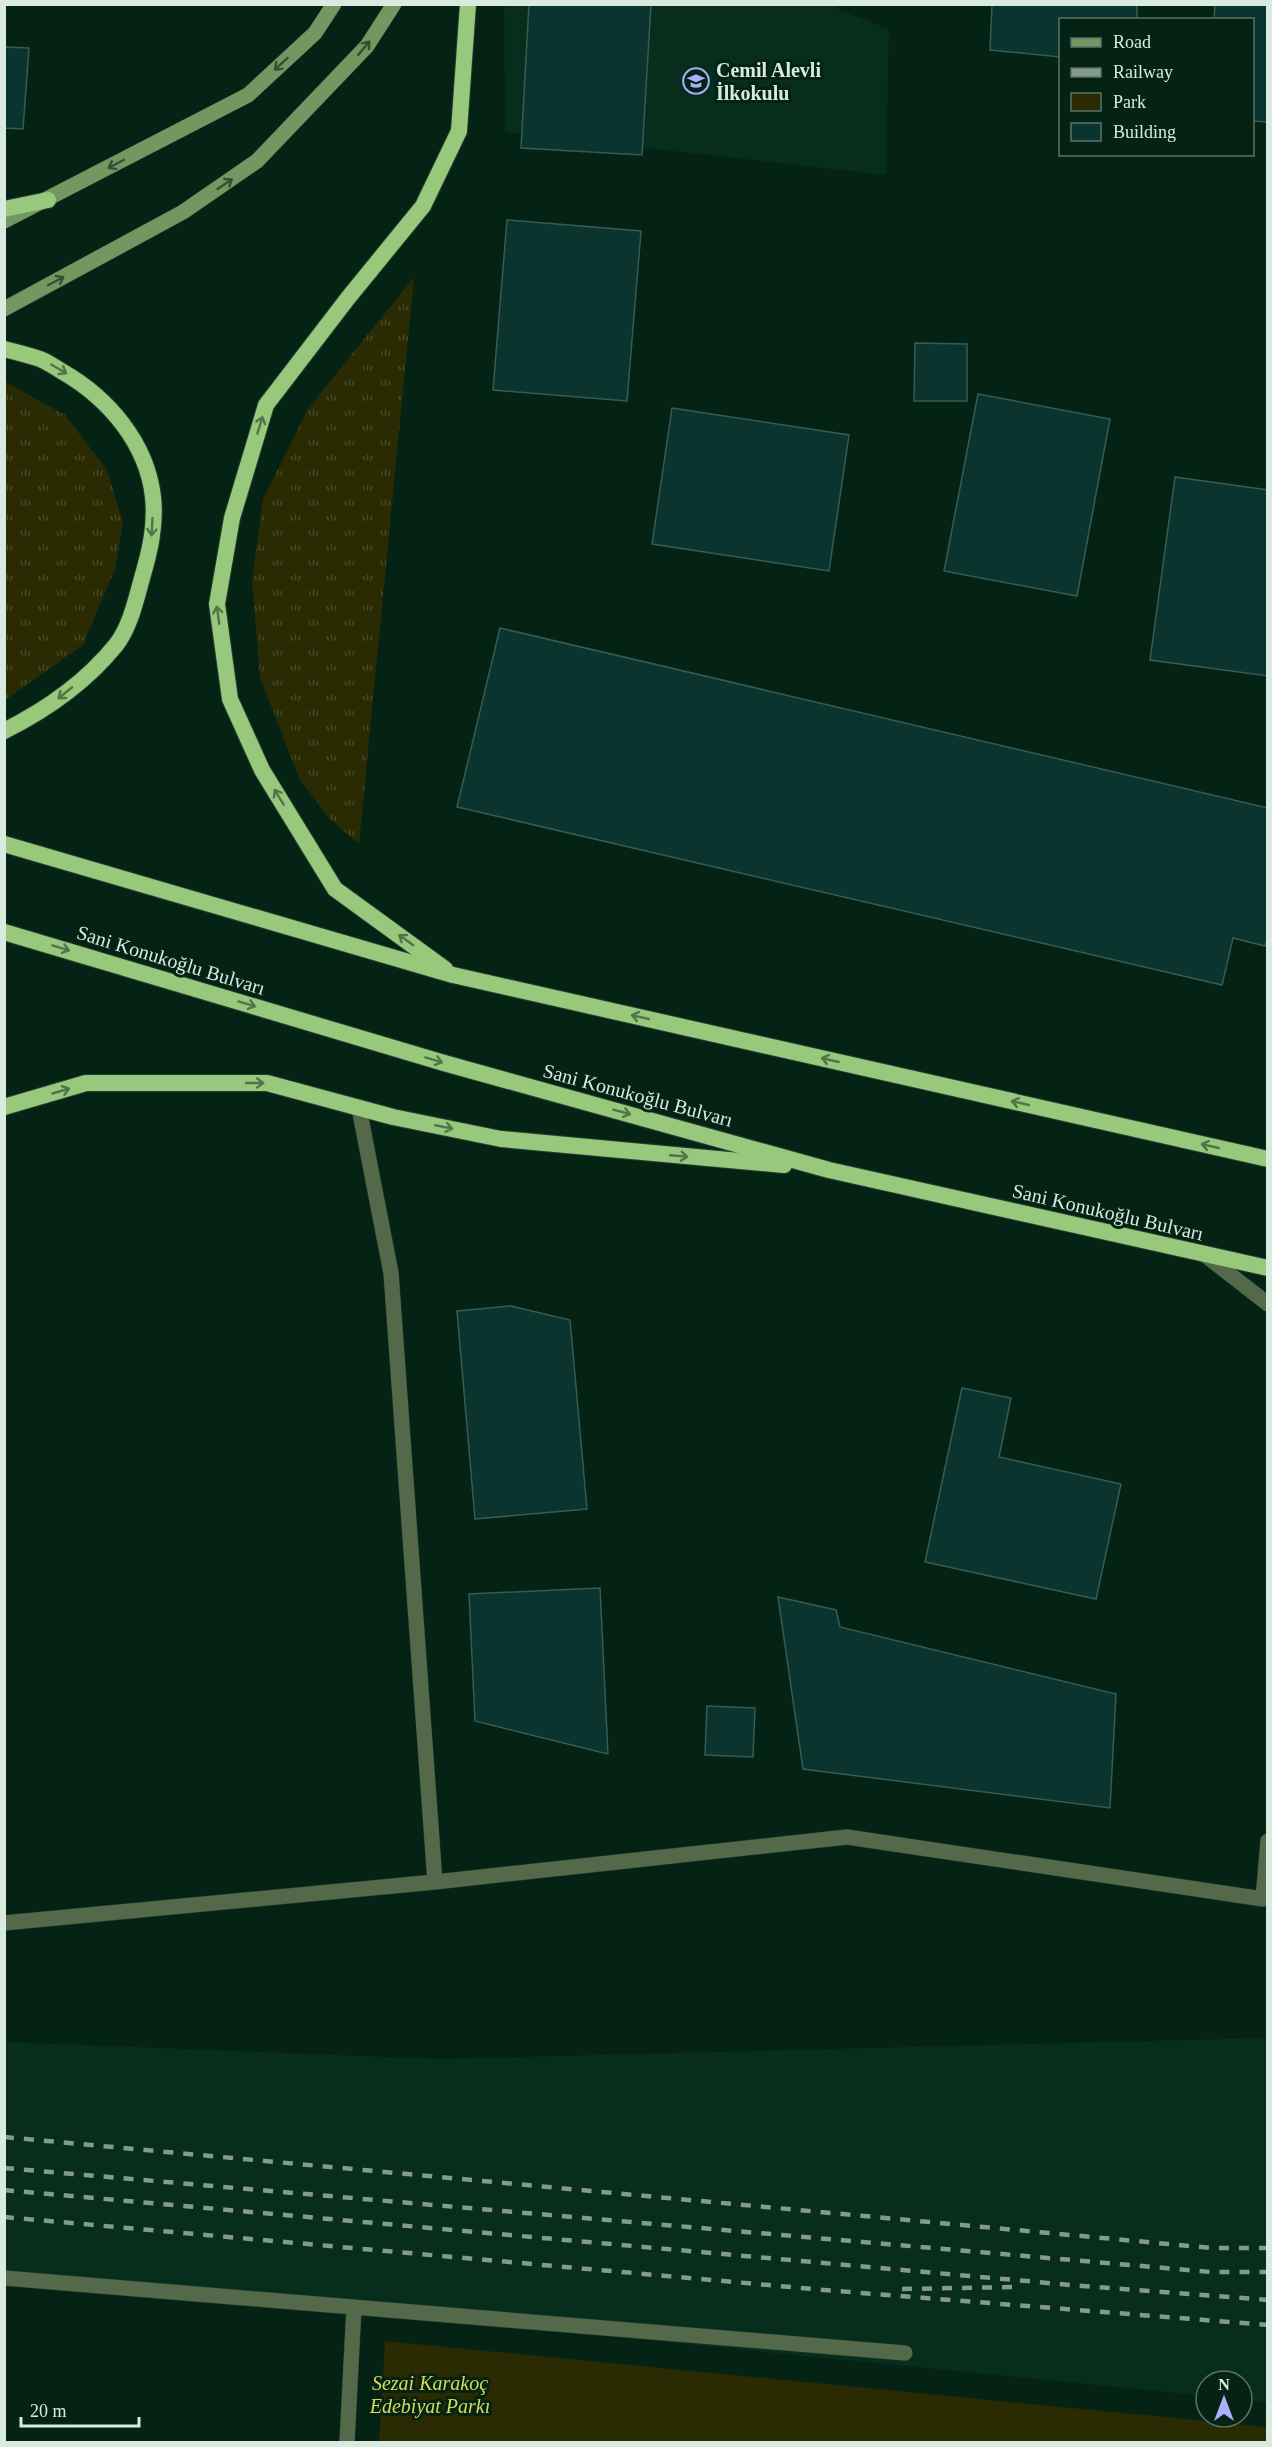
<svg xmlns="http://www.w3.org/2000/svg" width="1272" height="2447" font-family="'Times New Roman',serif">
  <defs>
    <pattern id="grass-tufts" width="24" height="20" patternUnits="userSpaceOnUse" patternTransform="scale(1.5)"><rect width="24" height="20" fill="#2a2a03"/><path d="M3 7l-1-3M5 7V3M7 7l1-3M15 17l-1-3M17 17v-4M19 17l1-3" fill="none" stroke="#484927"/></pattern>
  </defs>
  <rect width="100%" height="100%" fill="#052314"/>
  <g fill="#072e1c">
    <path d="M 504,5 L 836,5 L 839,10 L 889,29 L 886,175 L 505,132 Z"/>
    <path d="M 1267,2038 L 1267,2403 L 1242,2400 L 1242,2381 L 1206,2381 L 1206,2396 L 5,2276 L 5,2042 L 440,2059 Z"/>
  </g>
  <g fill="url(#grass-tufts)">
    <path d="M 414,277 L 359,844 L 329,818 L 299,778 L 260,677 L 252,580 L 263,499 L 308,409 Z"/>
    <path d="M 4,381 L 65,415 L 107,470 L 123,523 L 115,569 L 83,645 L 5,700 Z"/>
  </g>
  <path fill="#2a2a03" d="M 385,2341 L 1267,2427 L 1267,2442 L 379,2442 Z"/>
  <g fill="#0c342f" stroke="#355c56" stroke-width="1.5">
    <path d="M 529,4 L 651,4 L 642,155 L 521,148 Z"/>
    <path d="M 992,4 L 1137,4 L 1137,20 L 1060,20 L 1060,57 L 990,50 Z"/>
    <path d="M 1215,4 L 1268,4 L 1268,122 L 1252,121 L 1252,20 L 1214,20 Z"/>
    <path d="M 4,47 L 29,48 L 23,129 L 4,128 Z"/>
    <path d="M 507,220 L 641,231 L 627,401 L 493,390 Z"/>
    <path d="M 915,343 L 967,344 L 967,401 L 914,401 Z"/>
    <path d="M 978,394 L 1110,419 L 1077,596 L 944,571 Z"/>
    <path d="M 672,408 L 849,435 L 829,571 L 652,544 Z"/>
    <path d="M 1175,477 L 1268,490 L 1268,676 L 1150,660 Z"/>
    <path d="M 500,628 L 1268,808 L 1268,936 L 1265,946 L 1233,938 L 1222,985 L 457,807 Z"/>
    <path d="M 511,1306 L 570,1320 L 587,1509 L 475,1519 L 457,1311 Z"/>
    <path d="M 962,1388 L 1011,1398 L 999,1457 L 1121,1484 L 1096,1599 L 925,1562 Z"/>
    <path d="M 600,1588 L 608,1754 L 475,1721 L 469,1594 Z"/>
    <path d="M 778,1597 L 836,1610 L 840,1627 L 1116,1694 L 1110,1808 L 803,1769 Z"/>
    <path d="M 707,1706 L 755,1708 L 753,1757 L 705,1755 Z"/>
  </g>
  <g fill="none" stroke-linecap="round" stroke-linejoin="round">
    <g stroke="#233f31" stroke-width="16">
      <g id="minor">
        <path d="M 359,1108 L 391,1273 L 435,1882"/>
        <path d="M 1205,1255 L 1268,1304"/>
        <path d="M 4,1923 L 435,1882 L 847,1837 L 1263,1899 L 1268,1841"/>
        <path d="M 4,2278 L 905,2353"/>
        <path d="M 347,2442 L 354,2307"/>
      </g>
    </g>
    <g stroke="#233f31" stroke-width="16">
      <g id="secondary">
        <path d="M 4,221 L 248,95 L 315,33 L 334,4"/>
        <path d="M 4,309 L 183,212 L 257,161 L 367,46 L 394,4"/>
      </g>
    </g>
    <g stroke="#233f31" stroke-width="18">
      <g id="trunk">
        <path d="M 4,209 L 48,200"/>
        <path d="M 4,349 C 16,352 28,355 40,359 C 48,362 56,368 63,372 C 108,398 147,443 153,497 C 156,525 150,551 142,578 C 136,600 130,627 116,645 C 86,682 46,710 4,731"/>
        <path d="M 4,844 L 453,975 L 1268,1159"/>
        <path d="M 4,932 L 444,1063 L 829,1170 L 1268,1268"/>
        <path d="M 445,969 L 335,889 L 262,770 L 230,699 L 217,604 L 232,518 L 266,405 L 348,298 L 423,206 L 459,131 L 468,4"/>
        <path d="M 4,1107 L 86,1083 L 267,1083 L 393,1117 L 501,1139 L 784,1165"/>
      </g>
    </g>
    <use href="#minor" stroke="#546949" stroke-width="15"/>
    <use href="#secondary" stroke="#749661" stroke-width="15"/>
    <use href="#trunk" stroke="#97c87c" stroke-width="16"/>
    <g stroke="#849a8e" stroke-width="4.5" stroke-dasharray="10 10" stroke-linecap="butt">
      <path d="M 4,2137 L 1212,2248 L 1268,2248"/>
      <path d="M 4,2168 L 1211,2272 L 1268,2272"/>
      <path d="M 4,2190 L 1082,2286 L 1268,2300"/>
      <path d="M 4,2217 L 824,2290 L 1268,2325"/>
      <path d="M 902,2289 L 1013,2287"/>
    </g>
  </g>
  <defs><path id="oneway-shaft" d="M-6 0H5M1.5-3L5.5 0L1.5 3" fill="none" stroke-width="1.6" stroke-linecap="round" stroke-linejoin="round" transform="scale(1.5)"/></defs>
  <g stroke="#315133">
    <use href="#oneway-shaft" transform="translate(364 48) rotate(-50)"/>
    <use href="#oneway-shaft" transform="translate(281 64) rotate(137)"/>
    <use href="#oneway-shaft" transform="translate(116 164) rotate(152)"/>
    <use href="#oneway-shaft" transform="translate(225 184) rotate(-34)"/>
    <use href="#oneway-shaft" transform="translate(56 281) rotate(-28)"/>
  </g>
  <g stroke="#4e7648">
    <use href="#oneway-shaft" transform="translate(59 369) rotate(30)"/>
    <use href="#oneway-shaft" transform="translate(260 425) rotate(-73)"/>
    <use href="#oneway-shaft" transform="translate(152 527) rotate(93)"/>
    <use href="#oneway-shaft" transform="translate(218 615) rotate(-98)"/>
    <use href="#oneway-shaft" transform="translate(65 693) rotate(141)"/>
    <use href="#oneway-shaft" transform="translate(279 797) rotate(-121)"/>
    <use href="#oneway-shaft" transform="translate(406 940) rotate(-144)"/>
    <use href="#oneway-shaft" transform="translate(61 948) rotate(17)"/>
    <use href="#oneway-shaft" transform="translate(247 1004) rotate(17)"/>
    <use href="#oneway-shaft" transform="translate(640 1017) rotate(-167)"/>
    <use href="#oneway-shaft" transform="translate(434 1060) rotate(17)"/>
    <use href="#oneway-shaft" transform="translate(830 1060) rotate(-167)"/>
    <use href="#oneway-shaft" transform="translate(255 1083)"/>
    <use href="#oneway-shaft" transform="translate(61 1091) rotate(-16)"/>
    <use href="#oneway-shaft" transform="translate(1020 1103) rotate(-167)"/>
    <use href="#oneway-shaft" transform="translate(622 1112) rotate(15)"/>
    <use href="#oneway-shaft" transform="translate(444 1127) rotate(11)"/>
    <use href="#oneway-shaft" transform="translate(1210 1146) rotate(-167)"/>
    <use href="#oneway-shaft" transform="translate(679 1156) rotate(5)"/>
  </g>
  <defs>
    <g id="school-ring" transform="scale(1.35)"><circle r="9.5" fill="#052314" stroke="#a9b0fc" stroke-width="1.5"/><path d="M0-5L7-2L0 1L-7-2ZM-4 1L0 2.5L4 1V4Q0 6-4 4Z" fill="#a9b0fc"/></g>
  </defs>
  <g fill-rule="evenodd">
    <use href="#school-ring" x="696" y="81"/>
  </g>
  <g text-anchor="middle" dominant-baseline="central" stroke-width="6" stroke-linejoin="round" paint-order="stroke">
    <g font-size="20" font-weight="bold" fill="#d9eae0" stroke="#052314" text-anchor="start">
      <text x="716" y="70">Cemil Alevli<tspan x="716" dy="23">İlkokulu</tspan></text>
    </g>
    <g font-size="20" fill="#d9eae0" stroke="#052314">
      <text transform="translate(171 960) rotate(17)">Sani Konukoğlu Bulvarı</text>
      <text transform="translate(638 1095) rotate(15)">Sani Konukoğlu Bulvarı</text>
      <text transform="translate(1108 1212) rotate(13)">Sani Konukoğlu Bulvarı</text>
    </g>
    <g font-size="20" font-style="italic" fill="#d8db55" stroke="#052314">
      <text x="430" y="2383">Sezai Karakoç<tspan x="430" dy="23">Edebiyat Parkı</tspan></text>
    </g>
  </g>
  <rect width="1272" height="2447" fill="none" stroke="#d9eae0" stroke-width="12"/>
  <rect x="1059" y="18" width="195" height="138" fill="#052314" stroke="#5a7366" stroke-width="1.5"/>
  <rect x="1071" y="38" width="30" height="9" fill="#749661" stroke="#5a7366" stroke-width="1.5"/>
  <text x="1113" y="48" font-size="18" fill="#d9eae0">Road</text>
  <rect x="1071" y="68" width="30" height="9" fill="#849a8e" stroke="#5a7366" stroke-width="1.5"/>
  <text x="1113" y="78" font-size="18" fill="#d9eae0">Railway</text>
  <rect x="1071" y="93" width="30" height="18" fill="#2a2a03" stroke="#5a7366" stroke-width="1.5"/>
  <text x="1113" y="108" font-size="18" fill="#d9eae0">Park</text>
  <rect x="1071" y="123" width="30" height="18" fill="#0c342f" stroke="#5a7366" stroke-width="1.5"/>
  <text x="1113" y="138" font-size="18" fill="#d9eae0">Building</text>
  <g transform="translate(1224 2399)"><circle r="28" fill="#052314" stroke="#5a7366" stroke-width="1.5"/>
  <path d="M0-4.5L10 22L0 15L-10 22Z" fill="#a9b0fc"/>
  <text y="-9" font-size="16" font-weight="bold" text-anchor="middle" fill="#d9eae0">N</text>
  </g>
  <path d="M21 2417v9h118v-9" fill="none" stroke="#d9eae0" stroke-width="3"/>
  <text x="30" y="2417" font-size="18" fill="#d9eae0" stroke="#052314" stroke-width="4.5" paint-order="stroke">20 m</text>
</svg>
